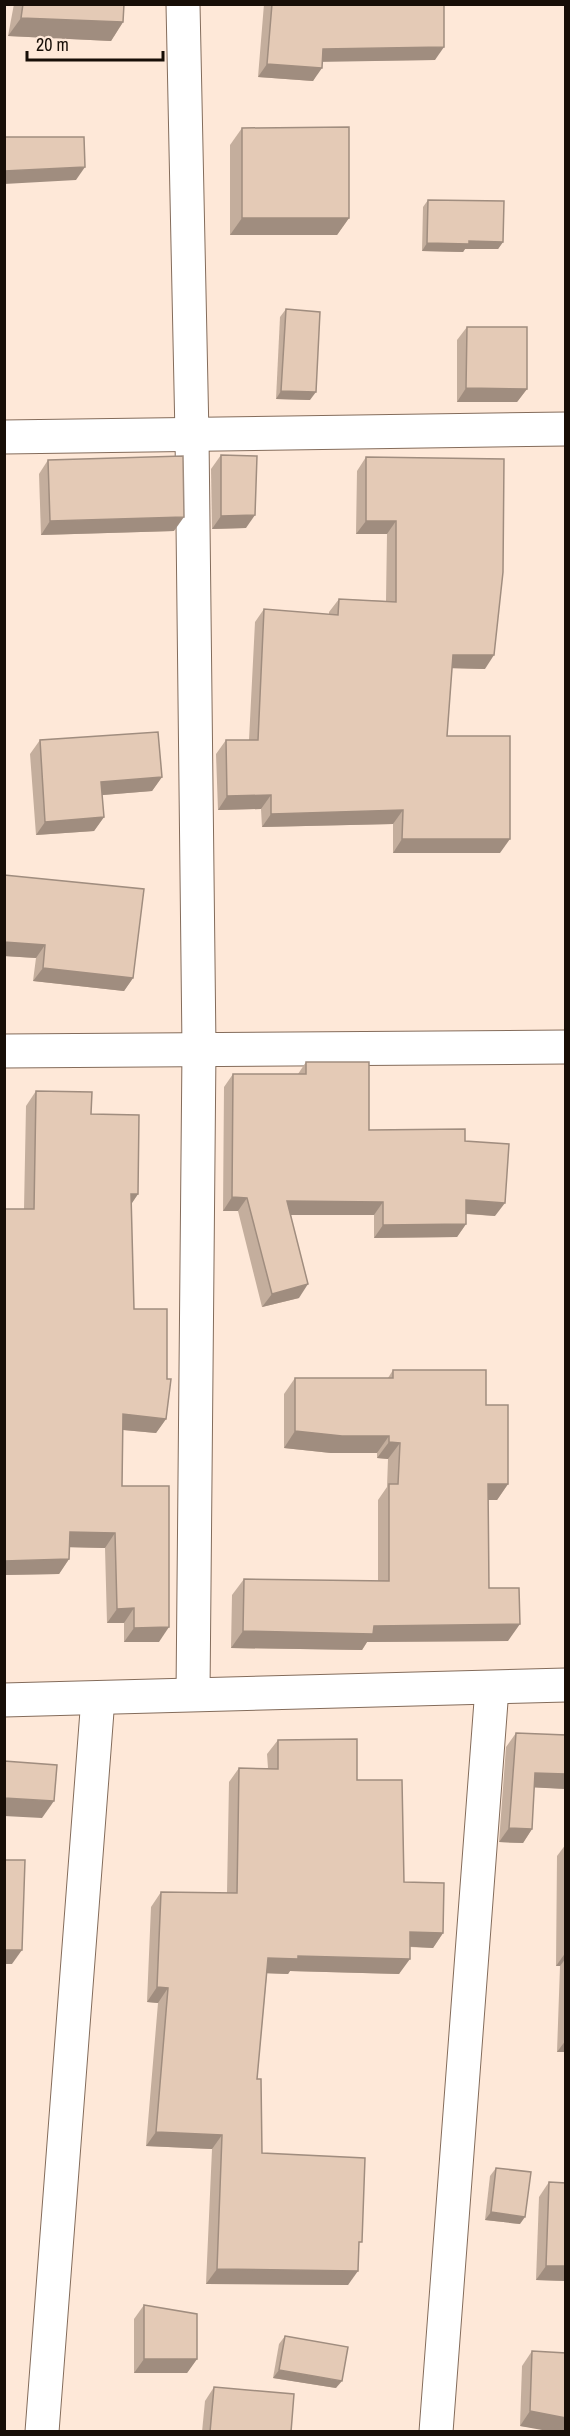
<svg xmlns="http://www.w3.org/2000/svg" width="570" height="2436" font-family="'Archivo Narrow',sans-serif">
  <rect width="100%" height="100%" fill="#fee8d8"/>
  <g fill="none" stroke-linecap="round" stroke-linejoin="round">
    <g stroke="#846c5b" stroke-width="35">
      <g id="minor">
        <path d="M 183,4 L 192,436 L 199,1049 L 193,1694"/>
        <path d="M 4,437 L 566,429"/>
        <path d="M 4,1051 L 566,1047"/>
        <path d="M 4,1700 L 566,1685"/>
        <path d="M 42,2432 L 98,1698"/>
        <path d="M 436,2432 L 492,1688"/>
      </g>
    </g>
    <use href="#minor" stroke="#fff" stroke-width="33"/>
  </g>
  <g fill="#c4ae9d">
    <path d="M 14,4 L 124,4 L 123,22 L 111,41 L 8,36 Z"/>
    <path d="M 264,4 L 444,4 L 435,60 L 323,61 L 313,81 L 258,77 Z"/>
    <path d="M 242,128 L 349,218 L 337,235 L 230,235 L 230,145 Z"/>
    <path d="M 428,200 L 503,242 L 498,249 L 465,249 L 463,252 L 422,251 L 423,207 Z"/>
    <path d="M 286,309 L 310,400 L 276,399 L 280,317 Z"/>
    <path d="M 467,327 L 527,389 L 517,402 L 457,402 L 457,340 Z"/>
    <path d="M 221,455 L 246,528 L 212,529 L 211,469 Z"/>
    <path d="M 366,457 L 485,669 L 452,668 L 447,736 L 500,853 L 393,853 L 393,824 L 262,827 L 261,809 L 218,810 L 216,754 L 226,740 L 249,740 L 255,622 L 264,609 L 329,615 L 329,612 L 339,599 L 386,601 L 387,534 L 356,534 L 357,471 Z"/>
    <path d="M 48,460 L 174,531 L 41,535 L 39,474 Z"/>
    <path d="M 40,740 L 162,777 L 152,791 L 102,795 L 104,817 L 94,831 L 36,835 L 30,754 Z"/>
    <path d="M 4,875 L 133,978 L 124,991 L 33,981 L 36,958 L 4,956 Z"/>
    <path d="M 306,1062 L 369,1130 L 465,1141 L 495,1216 L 466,1214 L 466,1224 L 457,1237 L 374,1238 L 374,1215 L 291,1215 L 299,1298 L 262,1307 L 238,1211 L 223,1211 L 224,1087 L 233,1074 L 298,1074 Z"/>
    <path d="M 36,1091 L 91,1114 L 138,1194 L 131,1204 L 134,1309 L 166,1419 L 156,1433 L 123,1430 L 122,1486 L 159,1642 L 124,1642 L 124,1623 L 107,1623 L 105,1548 L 69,1547 L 69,1559 L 59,1574 L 4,1575 L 4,1209 L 24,1209 L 26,1106 Z"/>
    <path d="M 393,1370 L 486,1405 L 508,1484 L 497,1500 L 488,1500 L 489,1588 L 508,1641 L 367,1642 L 362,1650 L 231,1648 L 232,1595 L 244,1579 L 378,1581 L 378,1500 L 387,1487 L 388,1459 L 377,1458 L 377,1453 L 331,1453 L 284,1448 L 284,1394 L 295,1378 L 388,1378 Z"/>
    <path d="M 516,1733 L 566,1789 L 534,1787 L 532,1829 L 523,1843 L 499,1842 L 506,1747 Z"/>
    <path d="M 278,1740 L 357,1780 L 404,1882 L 443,1933 L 433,1948 L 410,1947 L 399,1974 L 290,1971 L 288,1974 L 267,1973 L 257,2079 L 262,2153 L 359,2247 L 348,2285 L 206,2284 L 212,2149 L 146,2146 L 158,2003 L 147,2002 L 151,1907 L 161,1892 L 227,1893 L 229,1782 L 239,1768 L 268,1768 L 267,1754 Z"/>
    <path d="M 566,1844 L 566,2052 L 557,2052 L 560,1966 L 556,1966 L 557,1856 Z"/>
    <path d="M 496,2168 L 520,2224 L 485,2220 L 490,2176 Z"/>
    <path d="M 549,2182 L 566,2183 L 566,2281 L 536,2280 L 539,2197 Z"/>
    <path d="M 144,2305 L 197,2359 L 187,2373 L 134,2373 L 134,2319 Z"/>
    <path d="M 285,2336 L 336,2388 L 273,2378 L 279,2344 Z"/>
    <path d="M 532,2351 L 566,2432 L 520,2426 L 522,2366 Z"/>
    <path d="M 214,2387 L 291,2432 L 202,2432 L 205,2401 Z"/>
  </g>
  <g fill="#a08d7f">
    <path d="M 21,18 L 123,22 L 111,41 L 8,36 Z"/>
    <path d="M 444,47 L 435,60 L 315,62 L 323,49 Z"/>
    <path d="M 267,64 L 322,68 L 313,81 L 258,77 Z"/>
    <path d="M 85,167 L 76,180 L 4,184 L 4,171 Z"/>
    <path d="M 242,218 L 349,218 L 337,235 L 230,235 Z"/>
    <path d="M 469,241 L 503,242 L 498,249 L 465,249 L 463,252 L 422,251 L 427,243 Z"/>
    <path d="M 466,388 L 527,389 L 517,402 L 457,402 Z"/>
    <path d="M 281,391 L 316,392 L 310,400 L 276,399 Z"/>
    <path d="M 255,515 L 246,528 L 212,529 L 221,516 Z"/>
    <path d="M 184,517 L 174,531 L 41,535 L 50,521 Z"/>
    <path d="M 366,521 L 396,521 L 387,534 L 356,534 Z"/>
    <path d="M 453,655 L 494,655 L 485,669 L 444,668 Z"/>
    <path d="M 162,777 L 152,791 L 91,796 L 101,782 Z"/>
    <path d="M 271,795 L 261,809 L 218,810 L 227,796 Z"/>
    <path d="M 403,810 L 393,824 L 262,827 L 271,814 Z"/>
    <path d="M 104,817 L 94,831 L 36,835 L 45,822 Z"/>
    <path d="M 402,839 L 510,839 L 500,853 L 393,853 Z"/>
    <path d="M 4,942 L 45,945 L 36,958 L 4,956 Z"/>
    <path d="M 43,968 L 133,978 L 124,991 L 33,981 Z"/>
    <path d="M 131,1194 L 138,1194 L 128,1209 Z"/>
    <path d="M 232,1197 L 247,1198 L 238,1211 L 223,1211 Z"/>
    <path d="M 466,1200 L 505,1203 L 495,1216 L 457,1213 Z"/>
    <path d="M 287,1201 L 383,1202 L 374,1215 L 278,1215 Z"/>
    <path d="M 466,1224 L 457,1237 L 374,1238 L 383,1225 Z"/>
    <path d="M 308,1284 L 299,1298 L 262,1307 L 272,1294 Z"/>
    <path d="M 123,1414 L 166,1419 L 156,1433 L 113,1429 Z"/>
    <path d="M 295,1431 L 389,1436 L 377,1453 L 331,1453 L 284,1448 Z"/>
    <path d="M 389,1442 L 400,1443 L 388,1459 L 377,1458 Z"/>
    <path d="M 488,1484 L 508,1484 L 497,1500 L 476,1500 Z"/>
    <path d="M 70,1532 L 115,1533 L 105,1548 L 60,1547 Z"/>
    <path d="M 69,1559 L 59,1574 L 4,1575 L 4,1561 Z"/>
    <path d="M 134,1608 L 124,1623 L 107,1623 L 117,1609 Z"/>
    <path d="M 520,1624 L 508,1641 L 367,1642 L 362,1650 L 231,1648 L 243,1631 L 374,1626 Z"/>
    <path d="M 169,1627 L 159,1642 L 124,1642 L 134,1628 Z"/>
    <path d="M 535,1773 L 566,1774 L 566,1789 L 525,1787 Z"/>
    <path d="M 4,1798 L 54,1801 L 42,1818 L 4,1816 Z"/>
    <path d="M 509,1828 L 532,1829 L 523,1843 L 499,1842 Z"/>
    <path d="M 410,1932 L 443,1933 L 433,1948 L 400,1946 Z"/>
    <path d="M 4,1950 L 22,1950 L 12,1964 L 4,1964 Z"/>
    <path d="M 566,1952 L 566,1958 L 560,1966 L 556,1966 Z"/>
    <path d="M 298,1956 L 410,1959 L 399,1974 L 290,1971 L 288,1974 L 258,1973 L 268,1958 Z"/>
    <path d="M 157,1987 L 168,1988 L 158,2003 L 147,2002 Z"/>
    <path d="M 566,2040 L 566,2052 L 557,2052 Z"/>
    <path d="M 156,2132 L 222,2135 L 212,2149 L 146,2146 Z"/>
    <path d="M 491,2212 L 525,2217 L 520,2224 L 485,2220 Z"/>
    <path d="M 546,2266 L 566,2266 L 566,2281 L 536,2280 Z"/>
    <path d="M 217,2269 L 358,2271 L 348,2285 L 206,2284 Z"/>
    <path d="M 144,2359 L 197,2359 L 187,2373 L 134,2373 Z"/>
    <path d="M 279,2370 L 342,2381 L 336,2388 L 273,2378 Z"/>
    <path d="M 530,2411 L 566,2418 L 566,2432 L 553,2432 L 520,2426 Z"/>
  </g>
  <g fill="#e4cab6" stroke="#a08d7f" stroke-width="1.5">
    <path d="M 23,4 L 124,4 L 123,22 L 21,18 Z"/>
    <path d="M 272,4 L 444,4 L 444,47 L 323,49 L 322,68 L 267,64 Z"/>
    <path d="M 349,127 L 349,218 L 242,218 L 242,128 Z"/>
    <path d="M 4,137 L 84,137 L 85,167 L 4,171 Z"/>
    <path d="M 428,200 L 504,201 L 503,242 L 469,241 L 469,244 L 427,243 Z"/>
    <path d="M 286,309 L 320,312 L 316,392 L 281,391 Z"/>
    <path d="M 467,327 L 527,327 L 527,389 L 466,388 Z"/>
    <path d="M 221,455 L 257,456 L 255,515 L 221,516 Z"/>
    <path d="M 183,456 L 184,517 L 50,521 L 48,460 Z"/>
    <path d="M 366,457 L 504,459 L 503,572 L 494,655 L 453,655 L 447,736 L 510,736 L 510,839 L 402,839 L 403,810 L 271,814 L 271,795 L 227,796 L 226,740 L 258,740 L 264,609 L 338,615 L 339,599 L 396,602 L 396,521 L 366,521 Z"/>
    <path d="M 158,732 L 162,777 L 101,782 L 104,817 L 45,822 L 40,740 Z"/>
    <path d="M 4,875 L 144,889 L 133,978 L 43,968 L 45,945 L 4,942 Z"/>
    <path d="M 306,1062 L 369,1062 L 369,1130 L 465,1129 L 465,1141 L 509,1144 L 505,1203 L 466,1200 L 466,1224 L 383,1225 L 383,1202 L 287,1201 L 308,1284 L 272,1294 L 247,1198 L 232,1197 L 233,1074 L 306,1074 Z"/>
    <path d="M 36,1091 L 92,1092 L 91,1114 L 139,1115 L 138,1194 L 131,1194 L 134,1309 L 167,1309 L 167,1379 L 171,1379 L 166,1419 L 123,1414 L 122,1486 L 169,1486 L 169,1627 L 134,1628 L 134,1608 L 117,1609 L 115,1533 L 70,1532 L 69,1559 L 4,1561 L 4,1209 L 34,1209 Z"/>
    <path d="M 393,1370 L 486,1370 L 486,1405 L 508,1405 L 508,1484 L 488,1484 L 489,1588 L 519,1588 L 520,1624 L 374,1626 L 373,1634 L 243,1631 L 244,1579 L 389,1581 L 389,1484 L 398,1484 L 400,1443 L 389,1442 L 389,1436 L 342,1436 L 295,1431 L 295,1378 L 393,1378 Z"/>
    <path d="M 516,1733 L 566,1735 L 566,1774 L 535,1773 L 532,1829 L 509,1828 Z"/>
    <path d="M 357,1739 L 357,1780 L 402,1780 L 404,1882 L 444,1883 L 443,1933 L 410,1932 L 410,1959 L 298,1956 L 298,1959 L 268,1958 L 257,2079 L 261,2079 L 262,2153 L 365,2158 L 362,2242 L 359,2242 L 358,2271 L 217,2269 L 222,2135 L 156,2132 L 168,1988 L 157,1987 L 161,1892 L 237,1893 L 239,1768 L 278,1769 L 278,1740 Z"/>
    <path d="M 4,1761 L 57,1765 L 54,1801 L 4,1798 Z"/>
    <path d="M 4,1860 L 25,1860 L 22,1950 L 4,1950 Z"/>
    <path d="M 496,2168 L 531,2172 L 525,2217 L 491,2212 Z"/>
    <path d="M 549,2182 L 566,2183 L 566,2266 L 546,2266 Z"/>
    <path d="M 144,2305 L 197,2314 L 197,2359 L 144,2359 Z"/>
    <path d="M 285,2336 L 348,2347 L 342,2381 L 279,2370 Z"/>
    <path d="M 532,2351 L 566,2353 L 566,2418 L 530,2411 Z"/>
    <path d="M 214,2387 L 294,2394 L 291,2432 L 210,2432 Z"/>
  </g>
  <rect width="570" height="2436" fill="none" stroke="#170e07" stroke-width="12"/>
  <path d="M27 51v9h136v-9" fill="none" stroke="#170e07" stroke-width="3"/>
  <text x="36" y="51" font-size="18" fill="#170e07" stroke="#fee8d8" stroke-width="4.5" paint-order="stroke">20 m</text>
</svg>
